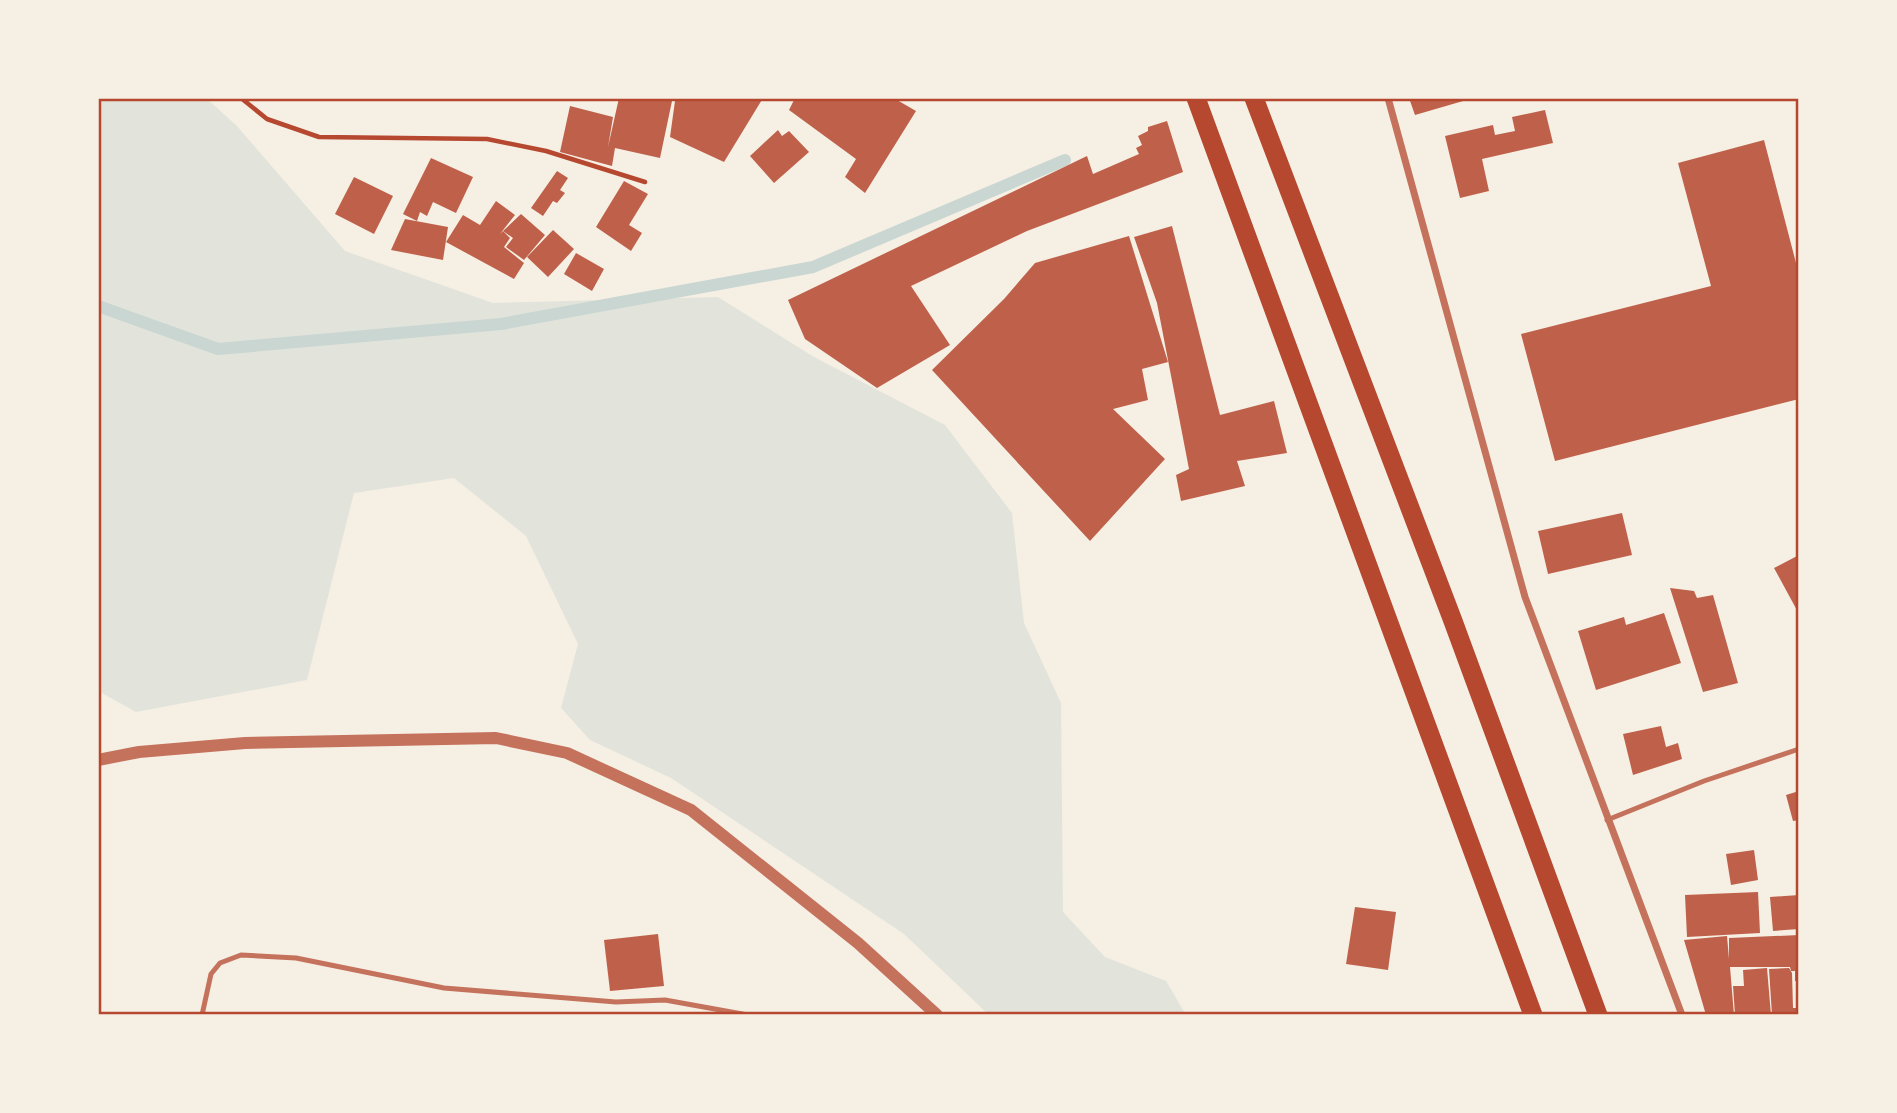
<svg xmlns="http://www.w3.org/2000/svg" width="1897" height="1113" font-family="Arial,sans-serif">
  <rect width="100%" height="100%" fill="#f6efe4"/>
  <path fill="#e2e4dc" d="M 98,98 L 206,98 L 237,126 L 345,251 L 493,303 L 718,297 L 814,357 L 945,425 L 1012,513 L 1024,623 L 1061,703 L 1063,912 L 1105,957 L 1166,981 L 1186,1015 L 989,1015 L 904,934 L 671,778 L 590,740 L 561,708 L 578,644 L 526,536 L 454,478 L 354,493 L 307,680 L 136,712 L 98,691 Z"/>
  <g fill="none" stroke-linecap="round" stroke-linejoin="round">
    <path stroke="#c9d6d2" stroke-width="12" d="M 98,306 L 218,349 L 501,324 L 813,267 L 1065,160"/>
  </g>
  <g fill="#bf614a">
    <path d="M 619,98 L 672,101 L 660,158 L 615,148 L 612,166 L 560,152 L 570,106 L 613,117 L 608,147 Z"/>
    <path d="M 670,98 L 763,98 L 724,162 L 670,137 L 675,101 Z"/>
    <path d="M 795,98 L 898,98 L 897,100 L 916,111 L 865,193 L 845,177 L 856,159 L 789,110 Z"/>
    <path d="M 1409,98 L 1470,98 L 1470,99 L 1415,115 Z"/>
    <path d="M 1545,110 L 1553,143 L 1482,159 L 1489,191 L 1460,198 L 1445,136 L 1493,125 L 1495,135 L 1515,131 L 1512,117 Z"/>
    <path d="M 1167,121 L 1183,172 L 1027,231 L 911,286 L 950,345 L 877,388 L 805,339 L 788,300 L 1087,156 L 1093,174 L 1139,154 L 1136,148 L 1142,145 L 1138,136 L 1148,131 L 1148,127 Z"/>
    <path d="M 778,130 L 782,136 L 789,131 L 809,152 L 774,183 L 750,156 Z"/>
    <path d="M 1764,140 L 1796,263 L 1799,263 L 1799,399 L 1555,461 L 1521,334 L 1711,286 L 1678,163 Z"/>
    <path d="M 431,158 L 473,177 L 456,213 L 433,202 L 427,216 L 420,212 L 417,221 L 403,214 Z"/>
    <path d="M 557,171 L 568,178 L 560,190 L 565,193 L 557,203 L 553,201 L 543,216 L 531,208 Z"/>
    <path d="M 354,177 L 393,196 L 374,234 L 335,214 Z"/>
    <path d="M 624,181 L 648,194 L 629,225 L 642,233 L 631,251 L 596,227 Z"/>
    <path d="M 496,201 L 515,215 L 500,234 L 503,231 L 510,238 L 504,247 L 524,263 L 514,279 L 446,242 L 463,215 L 480,225 Z"/>
    <path d="M 521,214 L 545,235 L 524,260 L 506,247 L 513,238 L 503,231 Z"/>
    <path d="M 405,219 L 448,227 L 443,260 L 391,250 Z"/>
    <path d="M 1172,226 L 1220,415 L 1274,401 L 1287,453 L 1237,461 L 1245,486 L 1181,501 L 1176,475 L 1189,469 L 1157,303 L 1134,237 Z"/>
    <path d="M 553,230 L 574,249 L 548,277 L 527,257 Z"/>
    <path d="M 1129,236 L 1168,362 L 1142,369 L 1148,400 L 1113,409 L 1165,459 L 1090,541 L 932,370 L 1004,299 L 1035,263 Z"/>
    <path d="M 576,253 L 604,269 L 592,291 L 564,274 Z"/>
    <path d="M 1622,513 L 1632,555 L 1548,574 L 1538,531 Z"/>
    <path d="M 1799,555 L 1799,614 L 1774,568 Z"/>
    <path d="M 1670,588 L 1694,591 L 1697,598 L 1713,595 L 1738,683 L 1703,692 Z"/>
    <path d="M 1664,613 L 1681,663 L 1596,690 L 1578,631 L 1624,617 L 1626,625 Z"/>
    <path d="M 1661,726 L 1666,747 L 1678,743 L 1682,759 L 1633,775 L 1623,734 Z"/>
    <path d="M 1799,791 L 1799,820 L 1793,821 L 1786,795 Z"/>
    <path d="M 1754,850 L 1758,880 L 1731,885 L 1726,854 Z"/>
    <path d="M 1758,892 L 1760,933 L 1687,937 L 1685,895 Z"/>
    <path d="M 1799,895 L 1799,929 L 1773,931 L 1770,897 Z"/>
    <path d="M 1355,907 L 1396,912 L 1388,970 L 1346,964 Z"/>
    <path d="M 658,934 L 664,986 L 610,991 L 604,940 Z"/>
    <path d="M 1799,935 L 1799,981 L 1795,981 L 1795,971 L 1791,971 L 1790,967 L 1730,967 L 1734,1015 L 1706,1015 L 1684,940 L 1727,936 L 1729,959 L 1729,938 Z"/>
    <path d="M 1767,968 L 1771,1015 L 1735,1015 L 1733,986 L 1744,986 L 1743,970 Z"/>
    <path d="M 1789,968 L 1792,973 L 1793,1008 L 1797,1008 L 1799,1015 L 1772,1015 L 1769,969 Z"/>
  </g>
  <g fill="none" stroke-linecap="round" stroke-linejoin="round">
    <path stroke="#b5482f" stroke-width="4.5" d="M 241,98 L 267,119 L 319,137 L 487,139 L 546,151 L 645,182"/>
    <g stroke="#c5725c" stroke-width="5">
      <path d="M 1607,820 L 1704,781 L 1799,749"/>
      <path d="M 202,1015 L 211,974 L 220,963 L 241,955 L 296,958 L 444,988 L 616,1002 L 665,1000 L 748,1015"/>
    </g>
    <path stroke="#c5725c" stroke-width="7" d="M 1388,98 L 1525,597 L 1682,1015"/>
    <path stroke="#c5725c" stroke-width="12" d="M 98,760 L 139,752 L 245,743 L 496,738 L 567,753 L 691,810 L 858,943 L 937,1015"/>
    <g stroke="#b5482f" stroke-width="19">
      <path d="M 1196,98 L 1533,1015"/>
      <path d="M 1254,98 L 1453,621 L 1598,1015"/>
    </g>
  </g>
  <rect width="1897" height="1113" fill="none" stroke="#f6efe4" stroke-width="200"/>
  <rect x="100" y="100" width="1697" height="913" fill="none" stroke="#b5482f" stroke-width="2.5"/>
</svg>
